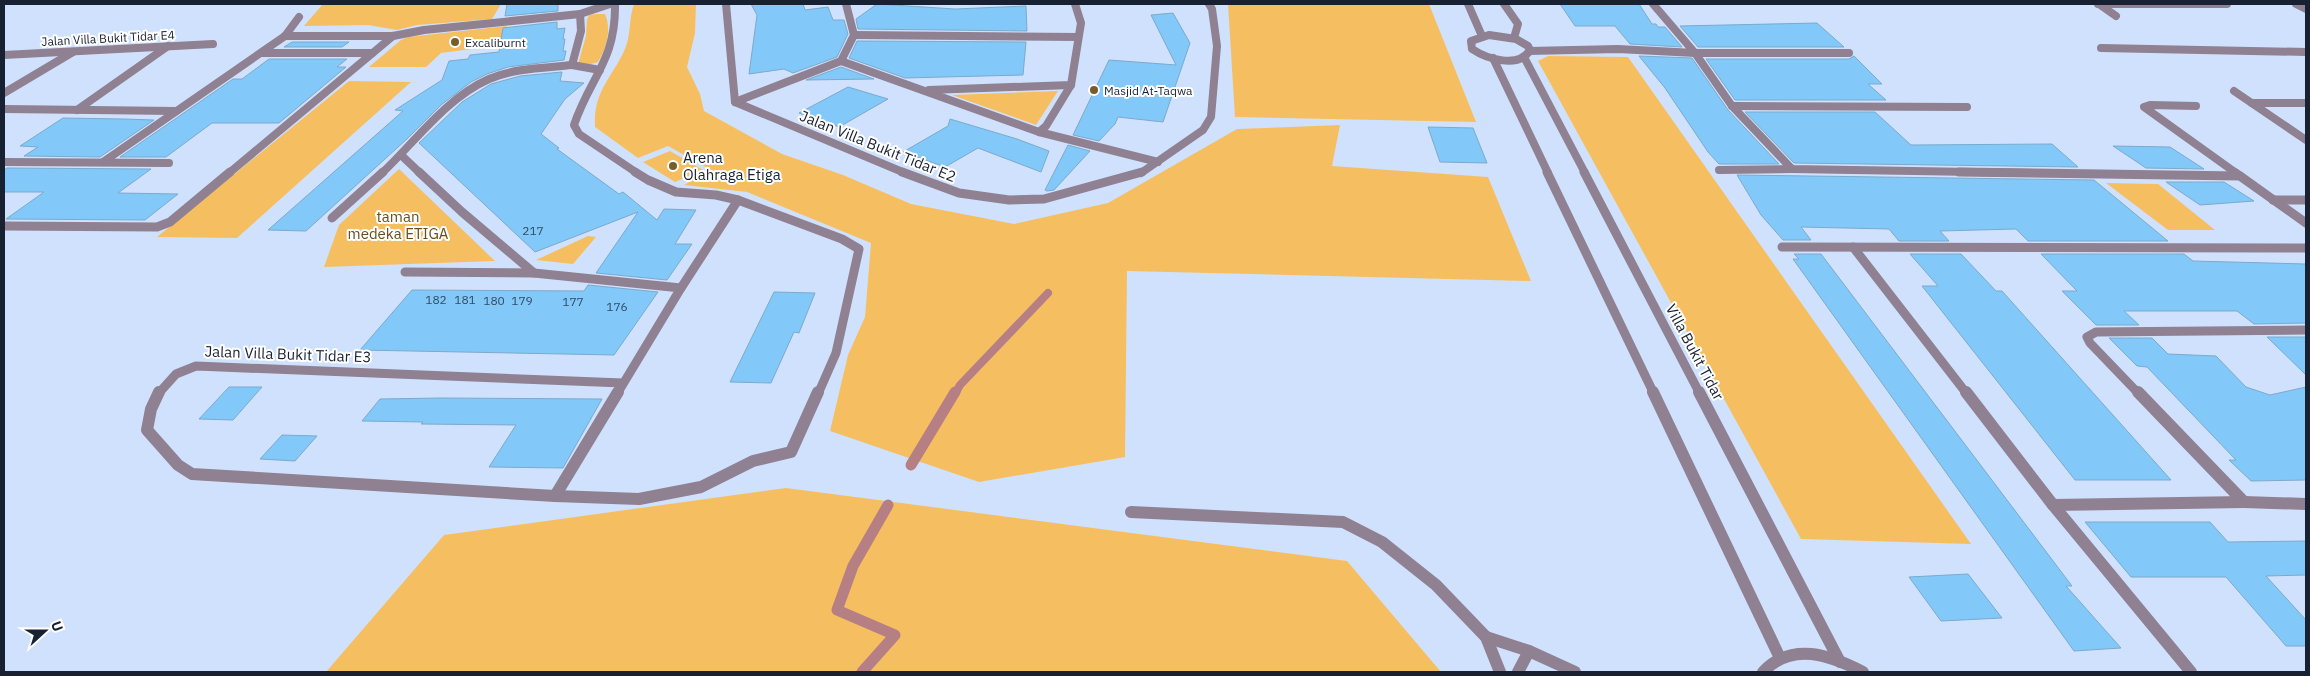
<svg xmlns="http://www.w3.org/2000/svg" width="2310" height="676" font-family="'IBM Plex Sans',sans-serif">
  <rect width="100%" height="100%" fill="#d0e1fd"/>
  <g fill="#f5bf61">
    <path d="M 323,4 L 501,4 L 492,19 L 417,25 L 397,30 L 368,25 L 304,26 Z"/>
    <path d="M 634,4 L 696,4 L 695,33 L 687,67 L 700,94 L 704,111 L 782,154 L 843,175 L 911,204 L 1014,224 L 1108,203 L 1237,129 L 1340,125 L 1332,166 L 1488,177 L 1531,281 L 1127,271 L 1125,457 L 979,482 L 830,431 L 848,355 L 865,317 L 871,243 L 747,192 L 684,185 L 711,170 L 668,146 L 638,158 L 595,127 C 593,91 612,78 625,49 C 631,35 629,17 634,4 Z"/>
    <path d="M 1228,4 L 1429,4 L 1476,122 L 1235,117 Z"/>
    <path d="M 597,14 L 605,14 C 612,30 606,49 598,62 L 587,65 L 578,64 L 586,36 L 587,20 L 589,15 Z"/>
    <path d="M 507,26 L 501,45 L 441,53 L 426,67 L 369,67 L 401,40 L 408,37 Z"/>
    <path d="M 1548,56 L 1628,57 L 1971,544 L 1801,539 L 1538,61 Z"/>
    <path d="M 349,81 L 411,82 L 237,238 L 157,237 Z"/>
    <path d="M 1058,91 L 1036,125 L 952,95 Z"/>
    <path d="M 670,151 L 703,170 L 675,182 L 643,162 Z"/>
    <path d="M 399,169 L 495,261 L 324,267 L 339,225 Z"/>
    <path d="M 2106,183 L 2158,184 L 2215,230 L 2168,230 Z"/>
    <path d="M 588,236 L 596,237 L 573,264 L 536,260 Z"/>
    <path d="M 786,488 L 1347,561 L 1441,672 L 326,672 L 444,535 Z"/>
  </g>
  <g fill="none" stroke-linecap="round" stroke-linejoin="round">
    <path stroke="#b67f84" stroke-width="8" d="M 955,394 L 960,385 L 1048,293"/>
    <g stroke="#b67f84" stroke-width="11">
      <path d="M 911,465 L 955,392"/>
      <path d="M 862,672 L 895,635 L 837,610 L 853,566 L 888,505"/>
    </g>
  </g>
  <g fill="#82c8f8" stroke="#7baacb">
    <path d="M 507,4 L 558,4 L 558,11 L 505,16 Z"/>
    <path d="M 751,4 L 803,4 L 805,10 L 828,7 L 833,20 L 844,20 L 848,34 L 837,57 L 793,73 L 784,69 L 749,74 L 757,15 Z"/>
    <path d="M 877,4 L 955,9 L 1026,6 L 1027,31 L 858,29 L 856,19 Z"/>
    <path d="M 1560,4 L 1639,4 L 1652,24 L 1656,24 L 1658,27 L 1665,27 L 1682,47 L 1630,44 L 1615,26 L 1575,26 Z"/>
    <path d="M 1173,13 L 1190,43 L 1163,122 L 1118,117 L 1115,124 L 1099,141 L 1073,135 L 1109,60 L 1176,65 L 1151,15 Z"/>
    <path d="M 557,22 L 557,29 L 565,28 L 563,39 L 565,39 L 563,51 L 566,51 L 564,60 L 508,67 L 487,74 L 471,82 L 441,105 L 408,138 L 306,231 L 268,230 L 403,111 L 395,110 L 442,80 L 449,61 L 468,59 L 470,55 L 499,52 L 503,28 Z"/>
    <path d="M 1817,23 L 1844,47 L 1698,47 L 1680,26 Z"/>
    <path d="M 857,41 L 1026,42 L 1023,75 L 905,78 L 849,58 Z"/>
    <path d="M 292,42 L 349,42 L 342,47 L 284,47 Z"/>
    <path d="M 1639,56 L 1692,58 L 1728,110 L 1779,164 L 1719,164 L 1708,152 L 1665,88 Z"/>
    <path d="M 1854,56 L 1882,84 L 1868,84 L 1886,100 L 1735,100 L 1706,59 L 1849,59 Z"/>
    <path d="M 269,59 L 347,59 L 337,67 L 346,67 L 279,123 L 212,123 L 166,157 L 120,157 L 233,79 L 242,79 Z"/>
    <path d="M 841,67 L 874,79 L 806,80 Z"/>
    <path d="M 562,72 L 560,81 L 584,83 L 565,99 L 541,134 L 559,148 L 557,149 L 619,194 L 623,192 L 657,220 L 664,209 L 696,210 L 675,244 L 692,244 L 667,280 L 596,273 L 638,212 L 535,252 L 419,143 L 462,102 L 491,84 L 520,76 Z"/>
    <path d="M 848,87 L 888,99 L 839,127 L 799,113 Z"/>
    <path d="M 1745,112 L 1875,112 L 1911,145 L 2052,144 L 2078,167 L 1794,163 Z"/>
    <path d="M 63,118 L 124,119 L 154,120 L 100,157 L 24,156 L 38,147 L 20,146 Z"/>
    <path d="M 950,119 L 1017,139 L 1049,151 L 1041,172 L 978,148 L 945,167 L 903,152 L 948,126 Z"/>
    <path d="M 1428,127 L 1473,128 L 1487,163 L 1440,162 Z"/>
    <path d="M 1068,145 L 1090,151 L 1054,190 L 1047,191 L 1045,190 Z"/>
    <path d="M 2113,146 L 2170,147 L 2204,169 L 2146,168 Z"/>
    <path d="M 7,168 L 151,169 L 118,193 L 178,194 L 145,220 L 6,219 L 44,192 L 4,192 L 4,170 Z"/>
    <path d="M 1737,175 L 2094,180 L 2168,241 L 2028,241 L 2016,229 L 1940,231 L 1949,241 L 1899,241 L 1889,229 L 1801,227 L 1811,240 L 1783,240 L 1761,215 Z"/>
    <path d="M 2166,182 L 2224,182 L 2254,201 L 2200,205 Z"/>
    <path d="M 1794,254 L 1821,254 L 2072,586 L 2066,586 L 2121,648 L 2074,651 L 1793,259 L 1799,259 Z"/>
    <path d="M 1910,254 L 1961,254 L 1996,291 L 2002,291 L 2171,480 L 2075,480 L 1922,286 L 1938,286 Z"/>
    <path d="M 2041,254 L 2184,254 L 2193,261 L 2306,264 L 2306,323 L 2254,324 L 2237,311 L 2124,311 L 2139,325 L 2096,325 L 2062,291 L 2077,291 Z"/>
    <path d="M 588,285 L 658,292 L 614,355 L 360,350 L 412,290 L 584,291 Z"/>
    <path d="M 774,292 L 815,293 L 799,333 L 794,332 L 771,383 L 730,382 Z"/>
    <path d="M 2267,337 L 2306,337 L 2306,375 Z"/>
    <path d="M 2109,338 L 2152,338 L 2168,354 L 2216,356 L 2246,387 L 2270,395 L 2306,387 L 2306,480 L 2251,481 L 2229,460 L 2236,460 L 2147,367 L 2137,366 Z"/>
    <path d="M 229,387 L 262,387 L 233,420 L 199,419 Z"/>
    <path d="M 380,399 L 440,398 L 602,399 L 563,468 L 489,467 L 516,425 L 421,424 L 423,422 L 362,421 Z"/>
    <path d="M 282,435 L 317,436 L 295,461 L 260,459 Z"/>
    <path d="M 2085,522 L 2210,522 L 2228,542 L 2306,541 L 2306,575 L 2266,576 L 2306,620 L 2306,646 L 2286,646 L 2226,577 L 2131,577 Z"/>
    <path d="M 1968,574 L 2002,618 L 1941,621 L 1909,577 Z"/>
  </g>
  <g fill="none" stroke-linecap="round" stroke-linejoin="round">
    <g stroke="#8f8092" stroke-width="8">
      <path d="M 615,4 C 616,61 590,77 574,125 L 579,134 L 637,173"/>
      <path d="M 726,4 L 735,102 L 905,173"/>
      <path d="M 1468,4 L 1482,36"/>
      <path d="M 1504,4 L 1518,24 L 1514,38"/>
      <path d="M 2098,4 L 2181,4"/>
      <path d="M 2099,4 L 2116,16"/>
      <path d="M 2182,4 L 2227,4"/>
      <path d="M 2296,4 L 2306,9"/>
      <path d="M 854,35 L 1078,37"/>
      <path d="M 1489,35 L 1516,39 L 1528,46 L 1530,50 C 1519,69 1487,59 1472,49 L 1471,41 Z"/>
      <path d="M 285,36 L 393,36 L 424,30 L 580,14 L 610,4"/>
      <path d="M 2101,48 L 2306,52"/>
      <path d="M 1529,51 L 1618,49 L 1695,53 L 1653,4"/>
      <path d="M 262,53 L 372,53"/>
      <path d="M 1849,53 L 1695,53 L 1732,106 L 1792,169 L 2039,173"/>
      <path d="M 4,55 L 213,44"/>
      <path d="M 1524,57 L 1585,173"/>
      <path d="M 1493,58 L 1548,173"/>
      <path d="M 841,61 L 1039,132 L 1158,162"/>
      <path d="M 572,65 L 600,70"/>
      <path d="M 929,90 L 1071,85 L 1081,23 L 1075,4"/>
      <path d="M 2234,91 L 2306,140"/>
      <path d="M 4,93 L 73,52"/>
      <path d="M 735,102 L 841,61 L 854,35 L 846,4"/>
      <path d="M 2252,103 L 2306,103"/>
      <path d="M 1732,106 L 1967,107"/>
      <path d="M 2196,106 L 2150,105 L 2144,107 L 2236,173"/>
      <path d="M 4,109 L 176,111"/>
      <path d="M 77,110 L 168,46"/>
      <path d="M 1039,132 L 1046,126 L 1071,85"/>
      <path d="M 401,155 L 420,173"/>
      <path d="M 4,162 L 169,163"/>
      <path d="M 103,162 L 285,36 L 299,17"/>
      <path d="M 1719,170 L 1792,169"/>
      <path d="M 229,173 L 393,36"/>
      <path d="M 382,173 C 415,142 446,98 489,79 C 515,68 544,68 572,65 L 581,31 L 580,14"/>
      <path d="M 1141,173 L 1203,130 L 1211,117 L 1217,46 L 1212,9 L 1209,4"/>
    </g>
    <g stroke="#8f8092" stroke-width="9">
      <path d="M 419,172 L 462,212 L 534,273"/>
      <path d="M 635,172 L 648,180 L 676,192 L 716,195 L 738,200 L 842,239 L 859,249 L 836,353 L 818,394"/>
      <path d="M 902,172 L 959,193 L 1009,200 L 1044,199 L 1142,172"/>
      <path d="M 1547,172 L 1654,394"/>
      <path d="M 1584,172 L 1700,394"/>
      <path d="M 1959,172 L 2240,176 L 2306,223"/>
      <path d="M 2234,172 L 2240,176"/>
      <path d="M 2273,200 L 2306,200"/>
      <path d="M 332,218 L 383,172"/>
      <path d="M 4,226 L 157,227 L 170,222 L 230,172"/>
      <path d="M 1782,247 L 2306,248"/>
      <path d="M 1853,247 L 1967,394"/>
      <path d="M 405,272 L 534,273 L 681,288"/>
      <path d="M 158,394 L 176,374 L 196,366 L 623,383"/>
      <path d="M 617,394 L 681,288 L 738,200"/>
      <path d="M 2139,394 L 2090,343 L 2087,337 L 2096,332 L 2306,330"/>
    </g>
    <g stroke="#8f8092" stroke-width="12">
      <path d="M 159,392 L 151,409 L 147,430 L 178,465 L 192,474 L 555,496 L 639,499 L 701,487 L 753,461 L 791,452 L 818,392"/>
      <path d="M 1653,392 L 1780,658"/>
      <path d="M 1699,392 L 1840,662"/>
      <path d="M 1966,392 L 2053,505 L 2244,502 L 2138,392"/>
      <path d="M 555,496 L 618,392"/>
      <path d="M 2244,502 L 2306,504"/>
      <path d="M 2053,505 L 2191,672"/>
      <path d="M 1131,512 L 1343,522 L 1382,542 L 1436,585 L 1486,637 L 1500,672"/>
      <path d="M 1486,637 L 1529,651 L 1575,672"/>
      <path d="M 1518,672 L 1529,651"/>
      <path d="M 1763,672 C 1792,641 1830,655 1863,672"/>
    </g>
  </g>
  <g fill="#775c2e" stroke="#fff" stroke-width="2">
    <circle cx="455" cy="42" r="5"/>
    <circle cx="1094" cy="90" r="5"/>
    <circle cx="673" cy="166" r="5"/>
  </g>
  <g text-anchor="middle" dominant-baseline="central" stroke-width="4" stroke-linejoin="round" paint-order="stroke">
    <g font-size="12" fill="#172132" stroke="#fff">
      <text transform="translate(108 38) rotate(-3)">Jalan Villa Bukit Tidar E4</text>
    </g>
    <g font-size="12" fill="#172132" stroke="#fff" text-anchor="start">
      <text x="465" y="42">Excaliburnt</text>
      <text x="1104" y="90">Masjid At-Taqwa</text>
    </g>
    <g font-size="12" fill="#324b64">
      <text x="533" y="230">217</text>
      <text x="436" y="299">182</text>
      <text x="465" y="299">181</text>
      <text x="494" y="300">180</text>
      <text x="522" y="300">179</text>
      <text x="573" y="301">177</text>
      <text x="617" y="306">176</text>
    </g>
    <g font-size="15" fill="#172132" stroke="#fff">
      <text transform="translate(878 146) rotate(22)">Jalan Villa Bukit Tidar E2</text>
      <text transform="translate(1695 352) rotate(62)">Villa Bukit Tidar</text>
      <text transform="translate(288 354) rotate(2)">Jalan Villa Bukit Tidar E3</text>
    </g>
    <g font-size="15" fill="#172132" stroke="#fff" text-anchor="start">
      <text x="683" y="157">Arena<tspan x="683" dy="17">Olahraga Etiga</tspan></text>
    </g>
    <g font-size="15" fill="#6a4e1a" stroke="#fff">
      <text x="398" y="216">taman<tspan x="398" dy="17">medeka ETIGA</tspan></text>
    </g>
  </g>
  <rect width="2310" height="676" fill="none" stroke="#172132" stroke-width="10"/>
  <g transform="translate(45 631) rotate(69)" stroke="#ffffff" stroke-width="4" paint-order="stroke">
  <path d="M0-4L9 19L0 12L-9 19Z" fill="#172132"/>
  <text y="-8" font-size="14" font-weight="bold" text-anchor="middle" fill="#172132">U</text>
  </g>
</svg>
